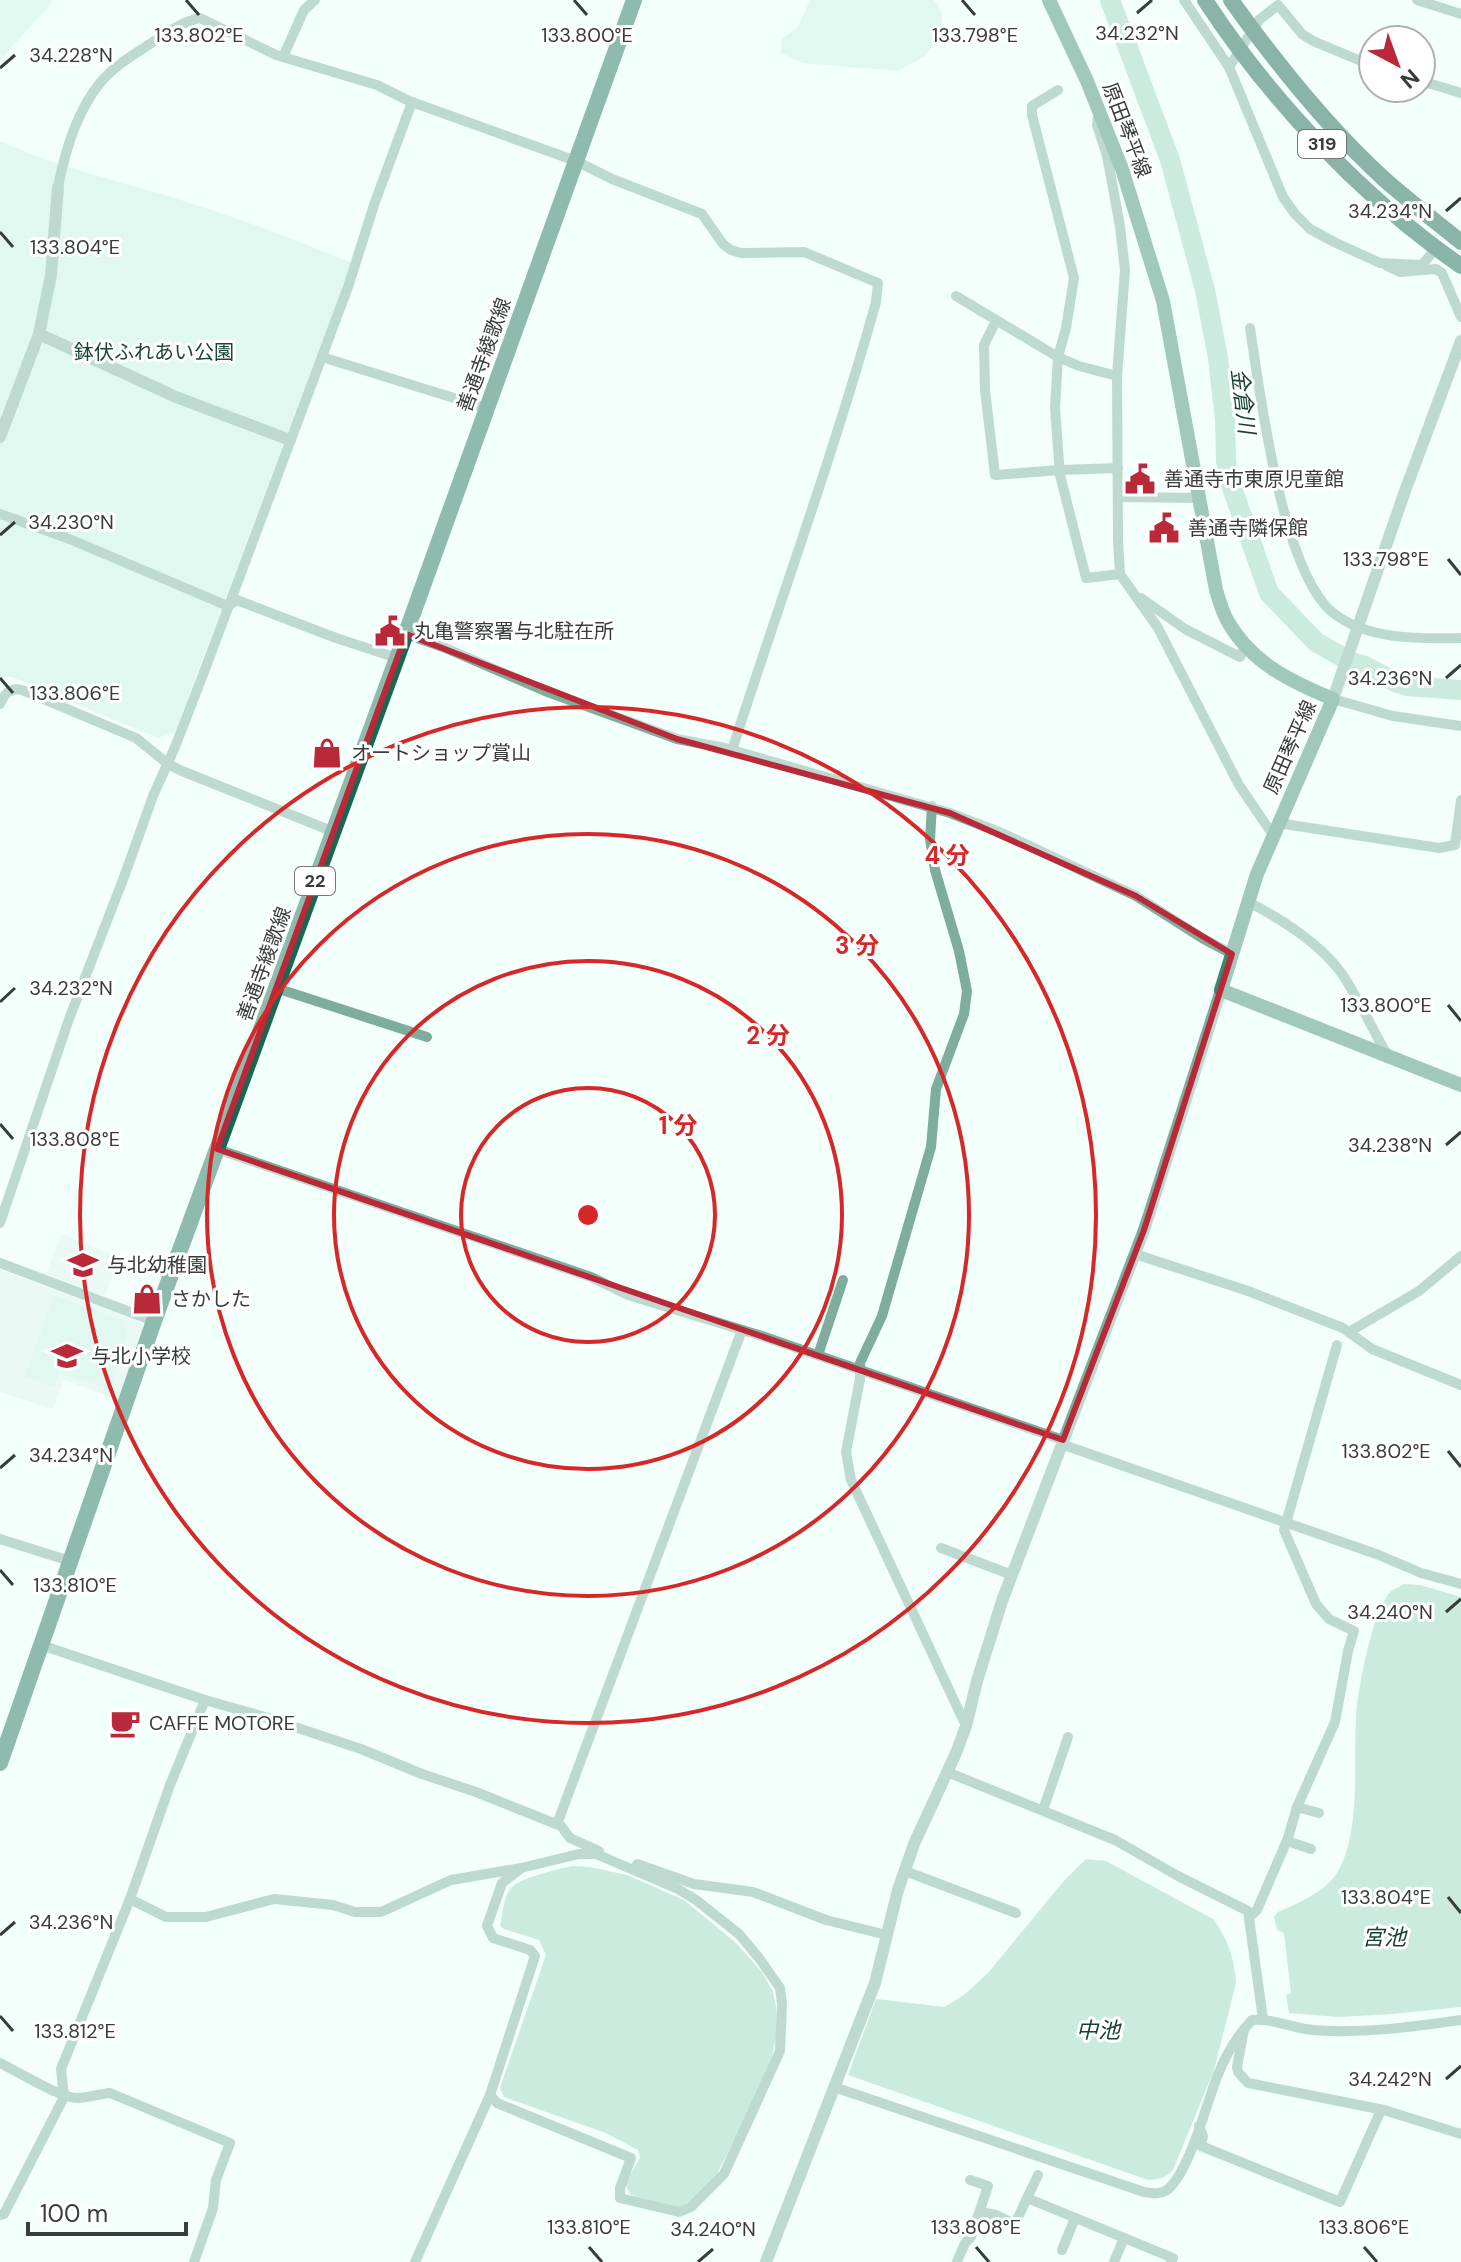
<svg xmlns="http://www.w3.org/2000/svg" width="1461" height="2262" font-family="'DM Sans','Noto Sans JP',sans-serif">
  <rect width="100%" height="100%" fill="#f3fffa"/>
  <g fill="#dff2eb">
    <path d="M 61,1234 L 120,1256 L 105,1296 L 46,1274 Z"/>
    <path d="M 0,1270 L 139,1320 L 143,1332 L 119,1400 L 64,1380 L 53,1409 L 0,1392 Z"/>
  </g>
  <g fill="#c9f0e2">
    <path d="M 0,0 L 51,0 L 50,5 L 0,60 Z"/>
    <path d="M 810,0 L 934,0 L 941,10 L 943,29 L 925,56 L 898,71 L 803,63 L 781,53 L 782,39 L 798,27 Z"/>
    <path d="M 0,141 C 54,166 111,179 168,196 C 231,215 291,238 352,263 L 175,732 L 158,738 L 12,677 L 4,677 L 0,686 Z"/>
    <path d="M 54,1295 L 123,1321 L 127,1335 L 110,1389 L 60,1373 L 54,1387 L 24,1377 Z"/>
  </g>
  <g fill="#9ed2bf">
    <path d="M 1404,1584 L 1420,1585 L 1461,1597 L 1461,2007 L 1392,2014 L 1338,2017 L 1289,2013 L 1286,1995 L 1291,1993 L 1284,1933 L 1277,1930 L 1274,1916 L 1278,1912 C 1297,1904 1322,1893 1335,1876 C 1362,1836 1353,1765 1356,1719 C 1357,1691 1371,1622 1385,1599 C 1389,1591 1396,1588 1404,1584 Z"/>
    <path d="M 1086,1859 L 1106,1861 L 1213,1919 C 1227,1937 1235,1959 1236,1983 L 1214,2070 L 1173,2170 C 1165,2179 1159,2179 1148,2180 L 848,2075 L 876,1999 L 945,2007 L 965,1994 L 988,1973 L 1062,1883 Z"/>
    <path d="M 572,1866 L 590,1867 L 627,1875 L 684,1900 L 736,1943 L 762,1972 L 773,1992 L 776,2006 L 777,2034 L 772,2056 L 753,2103 L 713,2182 L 694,2200 L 676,2209 L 658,2206 L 630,2194 L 625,2183 L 640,2158 L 638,2150 L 606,2133 L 504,2097 L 500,2088 L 546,1955 L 539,1940 L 504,1929 L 500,1926 C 503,1914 503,1897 511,1888 C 520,1878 558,1869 572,1866 Z"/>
  </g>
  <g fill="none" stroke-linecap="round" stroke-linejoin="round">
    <path stroke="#9ed2bf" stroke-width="20" d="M 1110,0 L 1170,160 L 1205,290 L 1218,358 L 1225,419 L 1226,461 L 1230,482 L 1269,593 L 1316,642 L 1349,661 L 1365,666 L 1397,683 L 1407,686 L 1461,690"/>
    <g stroke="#7fad9d" stroke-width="10">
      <path d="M 1184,0 L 1229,67 L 1283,197 L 1295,214 L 1310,229 L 1334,242 L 1380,263 L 1422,265 L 1436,248"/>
      <path d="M 1417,0 L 1461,14"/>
      <path d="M 283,57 L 304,10 L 315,0"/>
      <path d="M 1229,67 L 1259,20 L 1278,5 L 1302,34 L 1313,41 L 1373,66"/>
      <path d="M 1421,81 L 1461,93"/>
      <path d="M 1058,90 L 1032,106 L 1032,115 L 1074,278 L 1066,328 L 1058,357 L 1055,408 L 1060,475 L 1086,578 L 1120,574"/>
      <path d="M 1098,117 L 1097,125 L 1107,156 L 1120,226 L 1125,270 L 1117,376 L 1118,540 L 1120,574 L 1158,628 L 1239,785 L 1273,835"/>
      <path d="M 58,187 C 65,151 77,111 100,83 C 113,67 133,55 150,44 C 165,34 181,22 200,18 L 276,55 L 377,85 L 409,101 L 576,161 L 612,179 L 702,214 L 723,244 L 731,250 L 741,253 L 804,252 L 878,283 L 876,302 C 834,453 780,601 732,750"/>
      <path d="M 1387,266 L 1400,272 L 1436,269 L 1442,273 L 1461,317"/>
      <path d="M 956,296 L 1058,357 L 1079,366 L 1117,376"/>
      <path d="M 996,321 L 984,345 L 985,390 L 995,475 L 1060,470 L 1118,468"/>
      <path d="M 1250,328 C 1260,394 1282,570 1332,612 C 1366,640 1419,639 1461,638"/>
      <path d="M 322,357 L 486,408"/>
      <path d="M 1118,497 L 1197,498"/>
      <path d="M 0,514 L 67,538 L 228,606"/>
      <path d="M 1141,598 L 1185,629 L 1240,657 L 1245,645"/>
      <path d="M 228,606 L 237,600 L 336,638 L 397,658"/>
      <path d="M 406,634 L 443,647 L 545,691 L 677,739 L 725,748 L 950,813 L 1004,834 L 1136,896 L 1202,938 L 1232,954"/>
      <path d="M 1333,699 L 1393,716 L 1461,726"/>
      <path d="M 0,704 C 4,694 10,687 22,690 L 136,738 L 168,764 L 182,771 L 334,832"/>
      <path d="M 932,806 L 930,839 L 935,870 L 959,951 L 967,991 L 964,1014 L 936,1089 L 931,1147 L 882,1316 L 860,1363 L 860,1379 L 846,1452 L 851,1480 L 966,1726"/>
      <path d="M 1278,823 L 1439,848 L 1455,845 L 1461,800"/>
      <path d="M 1248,902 C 1280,918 1321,944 1342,974 C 1359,999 1372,1029 1388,1056"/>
      <path d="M 276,988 L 427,1037"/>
      <path d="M 217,1149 L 591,1277 L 628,1295 L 762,1336 L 1063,1440"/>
      <path d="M 0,1223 L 69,1019 L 124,877 L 153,796 L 175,747 L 204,672 L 348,287 L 375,202 L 412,102"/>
      <path d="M 1135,1254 L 1248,1291 L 1343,1328 L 1372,1349 L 1461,1385"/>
      <path d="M 0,1263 L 154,1321"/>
      <path d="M 1349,1332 L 1419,1291 L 1461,1256"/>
      <path d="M 818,1355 L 843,1280"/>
      <path d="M 1061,1444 L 1379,1555 L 1421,1573 L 1461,1584"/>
      <path d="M 0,1539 L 70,1561"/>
      <path d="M 941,1548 L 1012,1575"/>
      <path d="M 41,1645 L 205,1700 L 268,1718 L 361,1749 L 422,1774 L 476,1792 L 561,1826 L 570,1838 L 599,1851"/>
      <path d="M 947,1772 L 1115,1840 L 1178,1876 L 1248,1911 L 1263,2019"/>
      <path d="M 1297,1807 L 1319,1813"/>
      <path d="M 1043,1810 L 1068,1737"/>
      <path d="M 557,1824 L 742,1330"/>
      <path d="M 1287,1841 L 1311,1849"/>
      <path d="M 637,1864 L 694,1884 L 753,1892 L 826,1920 L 887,1935"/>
      <path d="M 905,1871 L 1016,1913"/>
      <path d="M 130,1899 L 166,1917 L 206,1917 L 274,1899 L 333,1905 L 355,1912 L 381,1912 L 451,1880 L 521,1868 L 579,1854 L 596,1854 L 678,1889 L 696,1900 L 739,1934 L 759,1958 L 780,1988 L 782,2004 L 780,2051 L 724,2174 L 691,2207 L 679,2212 L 620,2198 L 620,2188 L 631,2158 L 497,2103 L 490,2095"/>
      <path d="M 1249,1917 L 1257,1910 L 1288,1838 L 1297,1807 L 1335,1722 L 1348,1651 L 1354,1631 L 1329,1619 L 1316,1604 L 1284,1530 L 1337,1345"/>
      <path d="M 1244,2029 L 1237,2067 L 1238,2072 L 1248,2083 L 1384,2110 L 1461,2134"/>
      <path d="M 0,2063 C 17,2071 61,2099 78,2098 C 88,2098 99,2094 110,2093 L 230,2143 L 216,2180 L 213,2208 L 194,2262"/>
      <path d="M 834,2087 L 1144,2192 C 1152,2193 1159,2195 1167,2190 C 1189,2173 1206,2105 1217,2077 C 1225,2056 1236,2037 1252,2020 C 1273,2018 1291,2028 1312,2030 C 1362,2034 1412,2027 1461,2020"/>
      <path d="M 1199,2126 L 1203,2136 L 1201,2146 L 1340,2202 L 1381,2110"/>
      <path d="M 1027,2198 L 1173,2258 L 1171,2262"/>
      <path d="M 980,2212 L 996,2215 L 1015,2224 L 1038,2175"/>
      <path d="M 0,2215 L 4,2214 L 64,2097 L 61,2069 L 130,1899 L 170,1785 L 205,1700"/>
      <path d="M 1062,2250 L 1075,2218"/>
      <path d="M 415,2262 L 490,2095 L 535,1956 L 530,1950 L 493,1938 L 487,1926 L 502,1883 L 520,1869"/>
      <path d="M 957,2262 L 965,2243 L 971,2237 L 988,2186 L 970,2180"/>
      <path d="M 1114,2262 L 1124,2238"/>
    </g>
    <g stroke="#7fad9d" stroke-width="12">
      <path d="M 39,334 L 176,397 L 290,440"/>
      <path d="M 0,437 L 39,334 L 51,275 L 58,187"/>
      <path d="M 1333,699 L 1405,491 L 1461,341"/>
      <path d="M 766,2262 L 875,1983 L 898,1890 L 914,1844 L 956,1753 L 966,1726 L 977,1681 L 1002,1601 L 1144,1230 L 1221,990"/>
    </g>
    <path stroke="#3d8670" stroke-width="14" d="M 1049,0 L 1087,81 L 1122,169 L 1163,301 L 1216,590 C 1219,600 1222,611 1227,620 C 1250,662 1291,682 1333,699 L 1257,874 L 1221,990 L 1461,1085"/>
    <path stroke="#186752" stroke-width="16" d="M 0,1763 L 154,1321 L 397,658 L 634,0"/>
    <g stroke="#0c5946" stroke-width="16">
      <path d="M 1205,0 C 1271,101 1362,197 1461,266"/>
      <path d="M 1231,0 C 1276,63 1326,126 1384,179 C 1409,201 1435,221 1461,242"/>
    </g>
  </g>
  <path d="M0 0H1461V2262H0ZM 406,634 L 677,739 L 950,813 L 1136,896 L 1232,954 L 1144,1230 L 1063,1440 L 217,1149 Z" fill="#f3fffa" fill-opacity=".55" fill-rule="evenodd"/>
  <path fill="none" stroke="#ba2939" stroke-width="6" stroke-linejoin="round" d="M 406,634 L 677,739 L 950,813 L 1136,896 L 1232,954 L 1144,1230 L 1063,1440 L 217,1149 Z"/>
  <path fill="none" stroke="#383c3a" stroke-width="3" d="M 186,0 L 199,15M 574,0 L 587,15M 962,0 L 975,15M 1137,13 L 1152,0M 0,68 L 15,55M 1446,211 L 1461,198M 0,232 L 13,247M 0,535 L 15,522M 1448,559 L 1461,575M 0,678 L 13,693M 1446,678 L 1461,665M 0,1002 L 15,988M 1448,1005 L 1461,1021M 0,1124 L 13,1139M 1446,1145 L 1461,1132M 1448,1451 L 1461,1467M 0,1468 L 15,1455M 0,1570 L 13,1585M 1446,1612 L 1461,1599M 1448,1897 L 1461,1913M 0,1935 L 15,1922M 0,2016 L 13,2031M 1446,2079 L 1461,2066M 589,2247 L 602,2262M 976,2247 L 989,2262M 1364,2247 L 1377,2262M 698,2262 L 713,2249"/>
  <g fill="none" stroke="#d62828" stroke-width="4">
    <circle cx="588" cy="1215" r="127"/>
    <circle cx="588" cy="1215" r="254"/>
    <circle cx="588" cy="1215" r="381"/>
    <circle cx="588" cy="1215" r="508"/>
  </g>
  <defs>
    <g id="civic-bare" transform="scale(2.4)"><path d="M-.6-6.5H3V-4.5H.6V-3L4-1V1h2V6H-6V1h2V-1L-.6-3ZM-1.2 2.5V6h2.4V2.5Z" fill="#ba2939" stroke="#fff" stroke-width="2.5" paint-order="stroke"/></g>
    <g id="shop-bare" transform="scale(2.4)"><path d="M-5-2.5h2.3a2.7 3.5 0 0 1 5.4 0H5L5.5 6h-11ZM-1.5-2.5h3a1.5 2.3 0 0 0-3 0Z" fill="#ba2939" stroke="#fff" stroke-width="2.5" paint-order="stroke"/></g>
    <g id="school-bare" transform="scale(2.4)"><path d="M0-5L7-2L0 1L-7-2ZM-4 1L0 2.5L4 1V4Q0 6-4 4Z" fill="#ba2939" stroke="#fff" stroke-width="2.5" paint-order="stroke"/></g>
    <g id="cafe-bare" transform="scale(2.4)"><path d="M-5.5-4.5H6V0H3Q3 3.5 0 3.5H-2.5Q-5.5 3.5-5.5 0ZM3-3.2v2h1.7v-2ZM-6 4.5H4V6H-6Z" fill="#ba2939" stroke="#fff" stroke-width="2.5" paint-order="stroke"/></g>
  </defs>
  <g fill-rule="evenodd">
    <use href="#civic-bare" x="1140" y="479"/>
    <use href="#civic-bare" x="1164" y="528"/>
    <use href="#civic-bare" x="390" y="631"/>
    <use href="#shop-bare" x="327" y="753"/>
    <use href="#school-bare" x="83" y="1265"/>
    <use href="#shop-bare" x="147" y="1299"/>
    <use href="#school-bare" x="67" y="1356"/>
    <use href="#cafe-bare" x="125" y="1723"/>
  </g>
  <g text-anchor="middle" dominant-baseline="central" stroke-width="6" stroke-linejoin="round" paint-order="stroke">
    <g fill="#fff" stroke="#747675" stroke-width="2">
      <rect x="1298" y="130" width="48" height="28" rx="6"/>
      <rect x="295" y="867" width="40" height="28" rx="6"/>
    </g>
    <g font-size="18" font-weight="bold" fill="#383c3a">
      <text x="1322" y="144">319</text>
      <text x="315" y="881">22</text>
    </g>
    <g font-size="20" fill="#383c3a" stroke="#fff">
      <text transform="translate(1127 130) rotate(69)">原田琴平線</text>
      <text transform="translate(484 355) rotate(-70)">善通寺綾歌線</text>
      <text transform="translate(1290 747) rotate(-66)">原田琴平線</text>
      <text transform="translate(264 964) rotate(-70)">善通寺綾歌線</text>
    </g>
    <g font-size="20" fill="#1a4639" stroke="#fff">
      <text x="154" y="352">鉢伏ふれあい公園</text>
    </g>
    <g font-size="20" fill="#383c3a" stroke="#fff" text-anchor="start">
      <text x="1164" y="479">善通寺市東原児童館</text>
      <text x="1188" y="528">善通寺隣保館</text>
      <text x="414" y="631">丸亀警察署与北駐在所</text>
      <text x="351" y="753">オートショップ賞山</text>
      <text x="107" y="1265">与北幼稚園</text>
      <text x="171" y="1299">さかした</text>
      <text x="91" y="1356">与北小学校</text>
      <text x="149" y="1723">CAFFE MOTORE</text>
    </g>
    <g font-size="22" font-style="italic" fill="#154235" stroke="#fff">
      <text transform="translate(1243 401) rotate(83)">金倉川</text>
      <text x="1384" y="1937">宮池</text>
      <text x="1098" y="2030">中池</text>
    </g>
  </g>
  <g font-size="20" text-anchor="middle" fill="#383c3a" stroke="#fff" stroke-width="6" stroke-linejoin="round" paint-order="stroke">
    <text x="1137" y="40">34.232°N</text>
    <text x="587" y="42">133.800°E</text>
    <text x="199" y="42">133.802°E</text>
    <text x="975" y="42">133.798°E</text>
    <text x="71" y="62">34.228°N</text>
    <text x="1390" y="218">34.234°N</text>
    <text x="75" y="254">133.804°E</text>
    <text x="71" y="529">34.230°N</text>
    <text x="1386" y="566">133.798°E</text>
    <text x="1390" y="685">34.236°N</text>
    <text x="75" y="700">133.806°E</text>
    <text x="71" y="995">34.232°N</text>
    <text x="1386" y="1012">133.800°E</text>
    <text x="75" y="1146">133.808°E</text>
    <text x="1390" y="1152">34.238°N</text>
    <text x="1386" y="1458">133.802°E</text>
    <text x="71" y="1462">34.234°N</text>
    <text x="75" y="1592">133.810°E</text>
    <text x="1390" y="1619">34.240°N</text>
    <text x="1386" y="1904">133.804°E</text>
    <text x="71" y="1929">34.236°N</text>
    <text x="75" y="2038">133.812°E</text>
    <text x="1390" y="2086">34.242°N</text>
    <text x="589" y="2234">133.810°E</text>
    <text x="976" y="2234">133.808°E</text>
    <text x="1364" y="2234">133.806°E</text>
    <text x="713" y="2236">34.240°N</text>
  </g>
  <circle cx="588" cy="1215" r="12" fill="#d62828" stroke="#fff" stroke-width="4"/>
  <g font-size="24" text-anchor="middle" font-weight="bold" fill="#d62828" stroke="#fff" stroke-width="6" stroke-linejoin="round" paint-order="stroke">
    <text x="947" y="864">4 分</text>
    <text x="857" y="954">3 分</text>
    <text x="768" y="1044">2 分</text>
    <text x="678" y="1134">1 分</text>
  </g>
  <g transform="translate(1397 64) rotate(139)"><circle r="38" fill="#ffffff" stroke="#afb1b0" stroke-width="2"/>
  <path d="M0-6L14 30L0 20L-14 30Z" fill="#ba2939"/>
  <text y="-12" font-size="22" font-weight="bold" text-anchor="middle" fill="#383c3a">N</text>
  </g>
  <path d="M28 2222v12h158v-12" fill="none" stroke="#383c3a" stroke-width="4"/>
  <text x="40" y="2222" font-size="24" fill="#383c3a" stroke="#ffffff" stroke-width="6" paint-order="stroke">100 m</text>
</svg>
